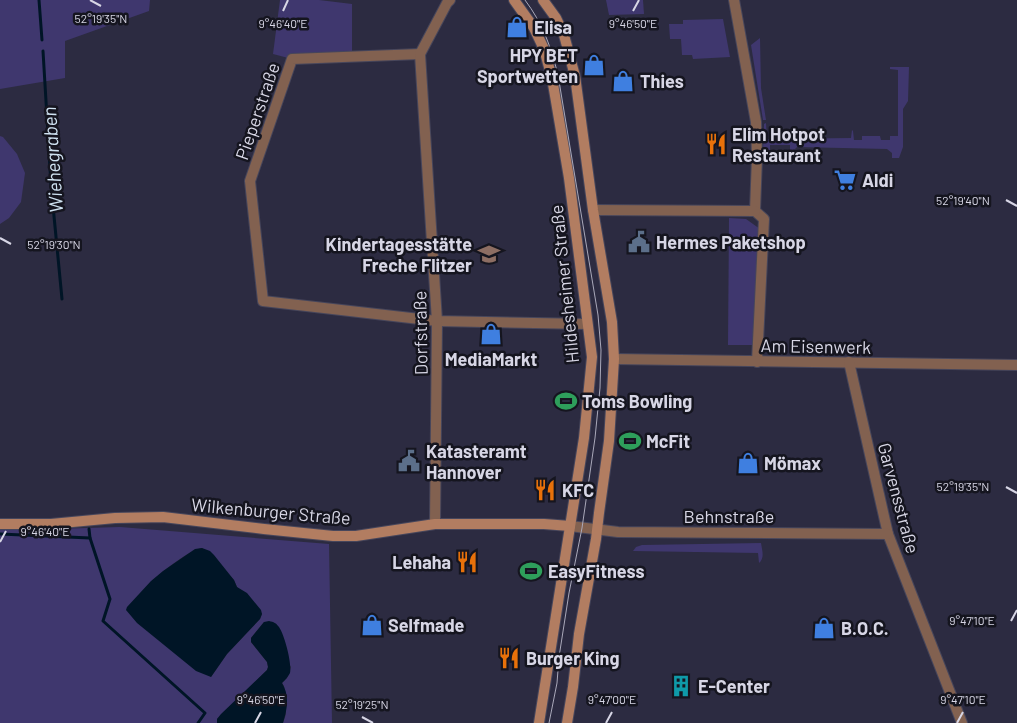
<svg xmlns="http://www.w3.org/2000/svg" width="1017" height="723" font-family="Barlow,sans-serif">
  <rect width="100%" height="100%" fill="#2c2b41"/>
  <g fill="#3f376e" fill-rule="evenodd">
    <path d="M 0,0 L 150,0 L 149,11 L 65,41 L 65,78 L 0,89 Z"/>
    <path d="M 280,0 L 319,0 L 352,4 L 352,57 L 292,59 L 273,54 Z"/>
    <path d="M 606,0 L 643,0 L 644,14 L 609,15 Z"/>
    <path d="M 723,19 L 730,57 L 693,59 L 692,55 L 682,55 L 681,39 L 670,39 L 669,24 L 683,24 L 683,20 Z"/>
    <path d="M 760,38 L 761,88 L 766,120 L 763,120 L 751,45 Z"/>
    <path d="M 890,67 L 909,67 L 908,101 L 903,109 L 903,147 L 899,158 L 892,158 L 892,153 L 887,149 L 797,147 L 790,154 L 790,145 L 770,145 L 770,153 L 763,150 L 764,124 L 766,123 L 767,139 L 851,138 L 852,130 L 853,131 L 854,140 L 862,140 L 862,136 L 880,136 L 881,140 L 890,140 L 890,136 L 898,136 L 898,70 L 890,69 Z"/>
    <path d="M 0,136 L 3,137 L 17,154 L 25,173 L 21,202 L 9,218 L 0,224 Z"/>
    <path d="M 729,218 L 746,219 L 760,229 L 755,345 L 728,345 Z"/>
    <path d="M 0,524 L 22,525 L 55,529 L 120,527 L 329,544 L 332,723 L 283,723 L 286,714 L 284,686 L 282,683 L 287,678 L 291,667 L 264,622 L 251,638 L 251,642 L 267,662 L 268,667 L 267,670 L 217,719 L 217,723 L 0,723 ZM 202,548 L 234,580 L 237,587 L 262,614 L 260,619 L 227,654 L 211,677 L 144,590 C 155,577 186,551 202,548 Z"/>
    <path d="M 761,543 C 762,550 765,558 759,563 L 758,553 L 633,551 L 636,547 L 642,545 Z"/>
  </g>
  <g fill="#001526">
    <path d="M 202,548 L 210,551 L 214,555 L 234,580 L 237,587 L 247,593 L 261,610 L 262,614 L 260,619 L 227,654 L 211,677 L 196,671 L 137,623 L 126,610 L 127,607 L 151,581 L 163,571 L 195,549 Z"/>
    <path d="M 269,621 C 274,622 276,623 279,627 C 285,636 292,664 290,673 C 288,677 285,680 282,683 C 290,696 287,710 283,723 L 217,723 L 217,719 L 221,714 L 267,670 L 268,667 L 267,662 L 251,642 L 251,638 L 264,622 Z"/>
  </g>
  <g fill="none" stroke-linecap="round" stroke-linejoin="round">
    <g stroke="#001526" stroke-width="3">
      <path d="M 39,0 L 42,40"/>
      <path d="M 43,51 L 51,185 L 62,299"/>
      <path d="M 89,529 L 90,538 L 110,599 L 103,621 L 205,713 L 198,723"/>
      <path d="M 0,534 L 90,538"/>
    </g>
    <g stroke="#47465b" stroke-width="12">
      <g id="minor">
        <path d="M 734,0 L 756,122 L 757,157 L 755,211 L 764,219 L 757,362"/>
        <path d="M 420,54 L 292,59 L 250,181 L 263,301 L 437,321 L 587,324"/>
        <path d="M 593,210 L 755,211"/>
        <path d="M 614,359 L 1017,365"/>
        <path d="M 849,362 L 888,534 L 962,723"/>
        <path d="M 435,524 L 437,321 L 420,54 L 447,3 L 450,0"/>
        <path d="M 570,526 L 618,532 L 888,534"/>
      </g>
    </g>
    <g stroke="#47465b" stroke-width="12">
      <g id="secondary">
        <path d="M 514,0 L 534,28 L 544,49 L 552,78 L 569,178 L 592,357 L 584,438 L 539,723"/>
        <path d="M 543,0 L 556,18 L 564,35 L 575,76 L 593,210 L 612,322 L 614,359 L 609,441 L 599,513 L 596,539 L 579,634 L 573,687 L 567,723"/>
        <path d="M 0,524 L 51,524 L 115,518 L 163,517 L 264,529 L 333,536 L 356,536 L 435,524 L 544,524 L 570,526"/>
      </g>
    </g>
    <use href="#minor" stroke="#826150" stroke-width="10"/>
    <use href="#secondary" stroke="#b27d61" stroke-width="10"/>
    <path stroke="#aaa9ba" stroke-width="1" d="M 525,0 C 543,24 551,47 558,75 L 598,315 L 601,350 L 600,388 L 595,438 L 582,528 L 569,593 L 559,657 L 557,683 L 549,723"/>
  </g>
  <path fill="none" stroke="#d7d6e5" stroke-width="2" d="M 90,0 L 101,6M 283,11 L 288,0M 633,11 L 639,0M 1006,200 L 1017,206M 0,238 L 11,244M 1006,487 L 1017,493M 0,542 L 6,531M 1011,621 L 1017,610M 362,717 L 373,723M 255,723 L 261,712M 606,723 L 612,712M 957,723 L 963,712"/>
  <defs>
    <g id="shop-bare" transform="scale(1.725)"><path d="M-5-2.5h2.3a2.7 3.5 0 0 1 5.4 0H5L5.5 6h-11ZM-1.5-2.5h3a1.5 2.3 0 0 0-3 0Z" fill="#3f7fe0" stroke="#15151f" stroke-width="2.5" paint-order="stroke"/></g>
    <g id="restaurant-bare" transform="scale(1.725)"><path d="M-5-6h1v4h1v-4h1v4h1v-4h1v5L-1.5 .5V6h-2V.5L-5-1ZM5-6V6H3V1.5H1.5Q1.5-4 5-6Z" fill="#e8710a" stroke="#15151f" stroke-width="2.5" paint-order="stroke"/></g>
    <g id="supermarket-bare" transform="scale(1.725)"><path d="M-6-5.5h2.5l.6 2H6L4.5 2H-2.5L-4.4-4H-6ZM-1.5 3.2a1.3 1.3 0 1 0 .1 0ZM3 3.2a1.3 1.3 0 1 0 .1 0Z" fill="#3f7fe0" stroke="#15151f" stroke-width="2.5" paint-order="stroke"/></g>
    <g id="civic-bare" transform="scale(1.725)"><path d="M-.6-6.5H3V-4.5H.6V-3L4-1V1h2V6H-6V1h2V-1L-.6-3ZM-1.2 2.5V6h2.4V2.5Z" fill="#5c6f8a" stroke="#15151f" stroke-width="2.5" paint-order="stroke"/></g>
    <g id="school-bare" transform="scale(1.725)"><path d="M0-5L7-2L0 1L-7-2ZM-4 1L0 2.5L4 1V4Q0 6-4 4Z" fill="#8d6e63" stroke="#15151f" stroke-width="2.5" paint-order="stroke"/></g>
    <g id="stadium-bare" transform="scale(1.725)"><path d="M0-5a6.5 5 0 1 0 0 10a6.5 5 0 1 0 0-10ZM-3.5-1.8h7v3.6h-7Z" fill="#2e9e5b" stroke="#15151f" stroke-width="2.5" paint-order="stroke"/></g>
    <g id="building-bare" transform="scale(1.725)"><path d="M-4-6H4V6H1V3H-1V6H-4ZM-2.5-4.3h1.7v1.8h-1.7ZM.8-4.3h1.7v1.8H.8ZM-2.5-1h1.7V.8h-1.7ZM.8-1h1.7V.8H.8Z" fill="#0f9aa8" stroke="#15151f" stroke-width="2.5" paint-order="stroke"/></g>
  </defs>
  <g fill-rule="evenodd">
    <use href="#shop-bare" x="517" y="27"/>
    <use href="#shop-bare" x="594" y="65"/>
    <use href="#shop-bare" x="623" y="81"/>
    <use href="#restaurant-bare" x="716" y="144"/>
    <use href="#supermarket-bare" x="845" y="180"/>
    <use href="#civic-bare" x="639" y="242"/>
    <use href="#school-bare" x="489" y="254"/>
    <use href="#shop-bare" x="491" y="334"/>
    <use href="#stadium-bare" x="566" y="401"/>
    <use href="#stadium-bare" x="630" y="441"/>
    <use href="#civic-bare" x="409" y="461"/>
    <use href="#shop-bare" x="748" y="463"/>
    <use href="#restaurant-bare" x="545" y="490"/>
    <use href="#restaurant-bare" x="467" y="562"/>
    <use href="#stadium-bare" x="531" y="571"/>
    <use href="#shop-bare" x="372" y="625"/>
    <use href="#shop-bare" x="824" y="628"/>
    <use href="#restaurant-bare" x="509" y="658"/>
    <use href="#building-bare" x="681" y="686"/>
  </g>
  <g text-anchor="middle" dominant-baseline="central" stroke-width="5" stroke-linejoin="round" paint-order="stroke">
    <g font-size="18" font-weight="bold" fill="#d7d6e5" stroke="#15151f" text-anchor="start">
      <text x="534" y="27">Elisa</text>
      <text x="578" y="55" text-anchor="end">HPY BET<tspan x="578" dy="21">Sportwetten</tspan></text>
      <text x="640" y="81">Thies</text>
      <text x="732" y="134">Elim Hotpot<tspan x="732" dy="21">Restaurant</tspan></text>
      <text x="862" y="180">Aldi</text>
      <text x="656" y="242">Hermes Paketshop</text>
      <text x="472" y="244" text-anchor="end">Kindertagesstätte<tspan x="472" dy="21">Freche Flitzer</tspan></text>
      <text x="491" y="359" text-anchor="middle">MediaMarkt</text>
      <text x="582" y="401">Toms Bowling</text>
      <text x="646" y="441">McFit</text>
      <text x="426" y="451">Katasteramt<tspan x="426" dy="21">Hannover</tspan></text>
      <text x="764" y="463">Mömax</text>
      <text x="562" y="490">KFC</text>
      <text x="451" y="562" text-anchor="end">Lehaha</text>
      <text x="548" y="571">EasyFitness</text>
      <text x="388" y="625">Selfmade</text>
      <text x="841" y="628">B.O.C.</text>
      <text x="526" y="658">Burger King</text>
      <text x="698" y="686">E-Center</text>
    </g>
    <g font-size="18" fill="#d7d6e5" stroke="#15151f">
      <text transform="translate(257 111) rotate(-71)">Pieperstraße</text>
      <text transform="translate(564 284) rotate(-96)">Hildesheimer Straße</text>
      <text transform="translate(420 333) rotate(-91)">Dorfstraße</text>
      <text transform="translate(816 346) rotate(1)">Am Eisenwerk</text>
      <text transform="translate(899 498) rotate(75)">Garvensstraße</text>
      <text transform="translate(271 511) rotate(5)">Wilkenburger Straße</text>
      <text x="729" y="516">Behnstraße</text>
    </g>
    <g font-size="19" font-style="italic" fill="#cfe2f1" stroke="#15151f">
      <text transform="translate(52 160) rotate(-94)">Wiehegraben</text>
    </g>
  </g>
  <g font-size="12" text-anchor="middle" fill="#d7d6e5" stroke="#15151f" stroke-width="5" stroke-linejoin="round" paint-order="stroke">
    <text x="101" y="23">52°19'35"N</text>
    <text x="283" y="28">9°46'40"E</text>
    <text x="633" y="28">9°46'50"E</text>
    <text x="963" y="205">52°19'40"N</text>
    <text x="54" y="249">52°19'30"N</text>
    <text x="963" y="491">52°19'35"N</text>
    <text x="45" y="536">9°46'40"E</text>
    <text x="972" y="625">9°47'10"E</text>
    <text x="261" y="704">9°46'50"E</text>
    <text x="612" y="704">9°47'00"E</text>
    <text x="963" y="704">9°47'10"E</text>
    <text x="362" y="709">52°19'25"N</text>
  </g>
</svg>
